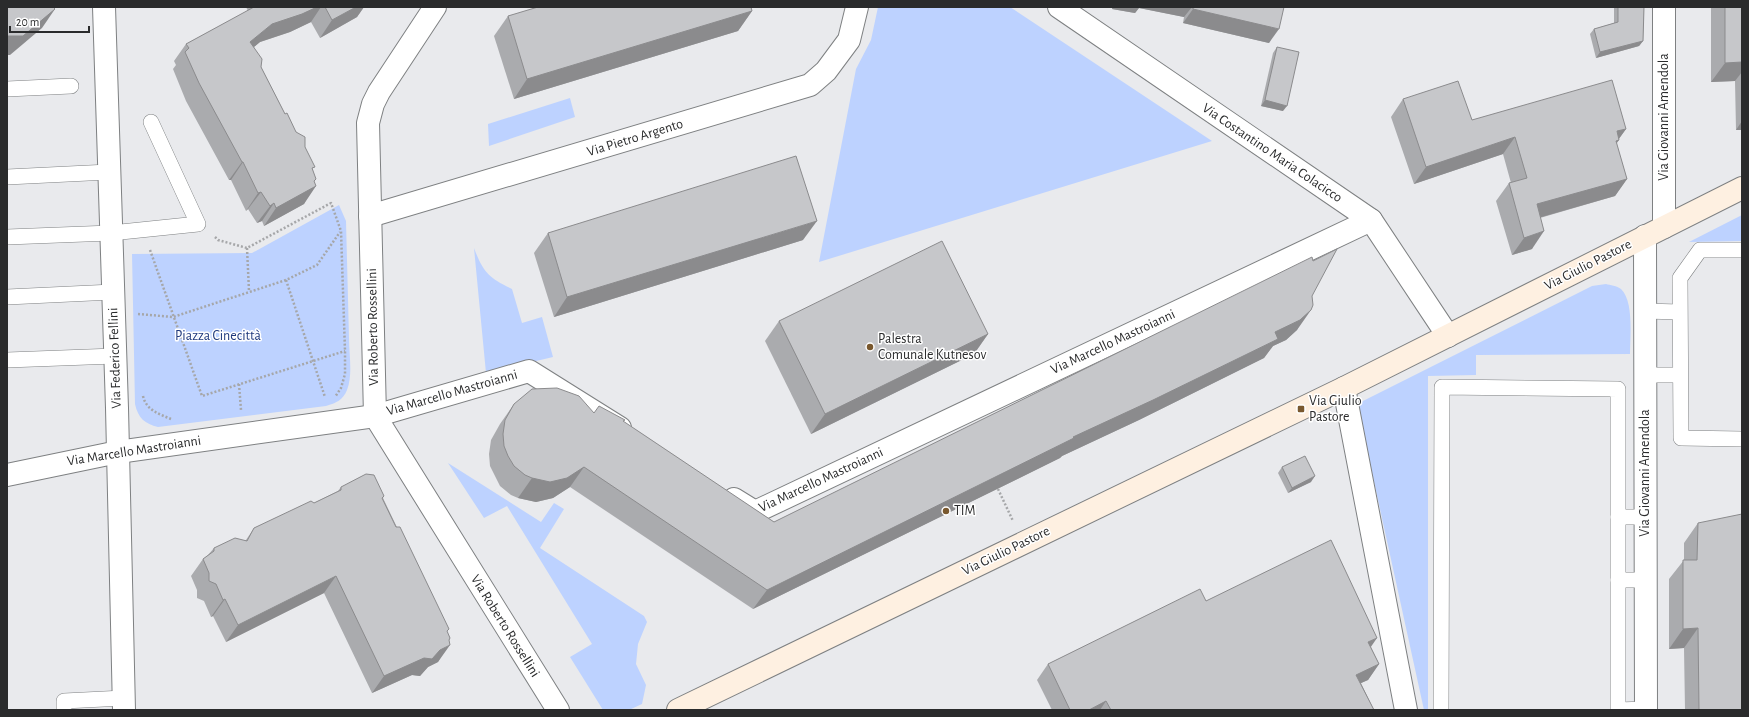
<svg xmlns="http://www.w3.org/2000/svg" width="1749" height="717" font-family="'Alegreya Sans',sans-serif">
  <rect width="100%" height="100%" fill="#e9eaed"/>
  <g fill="#bdd2ff">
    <path d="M 878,7 L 1010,7 L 1212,141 L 819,262 L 856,69 L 871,40 Z"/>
    <path d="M 570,98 L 575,117 L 489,146 L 488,124 Z"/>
    <path d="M 339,205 L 346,221 C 347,260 348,299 349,338 C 349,354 353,375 347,390 C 343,400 336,403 326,406 L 158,427 C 145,424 138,418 135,404 L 132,254 L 252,253 Z"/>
    <path d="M 1742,215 L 1742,241 L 1689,242 Z"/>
    <path d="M 474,248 C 483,272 489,278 512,289 L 522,323 L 542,317 L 553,357 L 486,373 Z"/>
    <path d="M 1606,284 C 1610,285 1617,286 1621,289 C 1634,301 1630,337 1630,354 L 1476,355 L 1476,375 L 1428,376 L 1428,710 L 1424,710 L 1357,404 L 1592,286 Z"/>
    <path d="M 448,463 L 541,522 L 554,503 L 564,509 L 540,548 L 644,616 L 647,622 L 638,644 L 636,664 L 646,685 L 642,704 L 629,710 L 603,710 L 570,657 L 592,644 L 507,506 L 484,518 Z"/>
  </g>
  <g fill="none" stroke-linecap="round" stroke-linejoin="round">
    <g stroke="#7e8082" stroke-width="16">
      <g id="lane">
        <path d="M 7,89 L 71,86"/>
        <path d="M 7,177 L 109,172"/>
        <path d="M 7,237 L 111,233 L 198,224 L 151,122"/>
        <path d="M 1742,250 L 1700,250 L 1680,278 L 1681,438 L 1742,439"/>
        <path d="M 7,297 L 113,292"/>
        <path d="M 1645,311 L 1679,312"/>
        <path d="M 7,360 L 115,356"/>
        <path d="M 1645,375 L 1680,375"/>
        <path d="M 1618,517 L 1645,517"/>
        <path d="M 1618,580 L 1646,580"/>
        <path d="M 64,710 L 64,701 L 124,698"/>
        <path d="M 1441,710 L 1442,387 L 1618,389 L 1618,710 L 1646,709"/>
      </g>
    </g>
    <g stroke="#7e8082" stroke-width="24">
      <g id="street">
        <path d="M 104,7 L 117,408 L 124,710"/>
        <path d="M 435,7 L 379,92 L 373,104 L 368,123 L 375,416 L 558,710"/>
        <path d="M 1059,7 L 1371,220 L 1448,336"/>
        <path d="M 1664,7 L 1664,227"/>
        <path d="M 370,216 L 810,85 L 826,71 L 849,40 L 857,7"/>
        <path d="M 1645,236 L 1646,710"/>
        <path d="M 1344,388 L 1406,710"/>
        <path d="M 7,475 L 118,452 L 375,416 L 529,371 L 620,428"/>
        <path d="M 734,499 L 755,512 L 1371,220"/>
      </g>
    </g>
    <g stroke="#7e8082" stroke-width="24">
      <path id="secondary" d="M 678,710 L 1344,388 L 1742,188"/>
    </g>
    <g stroke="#a6a7a9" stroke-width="2.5" stroke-dasharray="2 2" stroke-linecap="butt">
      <path d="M 215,237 L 218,240 L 247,248 L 331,203 L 341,231 L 345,351 L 345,374 L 341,388 L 335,397"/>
      <path d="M 247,248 L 249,291"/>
      <path d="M 150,250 L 202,396 L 345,351"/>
      <path d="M 286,280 L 325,397"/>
      <path d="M 138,314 L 173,317 L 286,280 L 317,265 L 340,232"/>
      <path d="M 239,384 L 241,410"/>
      <path d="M 143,396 C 146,410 159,414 171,419"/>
      <path d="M 998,489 L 1013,521"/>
    </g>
    <use href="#lane" stroke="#fff" stroke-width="15"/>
    <use href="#street" stroke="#fff" stroke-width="22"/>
    <use href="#secondary" stroke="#fef0e1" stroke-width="22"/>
  </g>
  <g fill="#aaabae">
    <path d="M 246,7 L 364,7 L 357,17 L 320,38 L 311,22 L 290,32 L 260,42 L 254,47 L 261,67 L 285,114 L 305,147 L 313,170 L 314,182 L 304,204 L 264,226 L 262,221 L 257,223 L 248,209 L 246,211 L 231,180 L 229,180 L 186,101 L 173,69 L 176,65 L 174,61 L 186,44 L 248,11 Z"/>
    <path d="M 1112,7 L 1284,7 L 1269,43 L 1183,23 L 1184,17 L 1139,8 L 1135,13 L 1112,9 Z"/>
    <path d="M 1614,7 L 1644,7 L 1643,41 L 1639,46 L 1596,58 L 1590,34 L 1594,29 L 1614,23 Z"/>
    <path d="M 1711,7 L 1742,7 L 1742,130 L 1736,130 L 1735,81 L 1711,82 Z"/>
    <path d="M 752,11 L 738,31 L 514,99 L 494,36 L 508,16 Z"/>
    <path d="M 1277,47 L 1283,111 L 1261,106 L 1273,53 Z"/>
    <path d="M 1403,99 L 1472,120 L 1626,129 L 1616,143 L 1627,179 L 1615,196 L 1540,218 L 1532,249 L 1512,255 L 1496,201 L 1509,183 L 1511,183 L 1503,154 L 1414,184 L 1391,117 Z"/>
    <path d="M 548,233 L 803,240 L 554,317 L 534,253 Z"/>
    <path d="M 1312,296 L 1297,330 L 1286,340 L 1273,346 L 1264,358 L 1139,420 L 1062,456 L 1060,458 L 753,609 L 570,487 L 553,498 L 536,502 L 518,498 L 511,495 L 500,486 L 490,466 L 489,454 L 491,440 L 500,424 L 514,404 L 594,413 L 623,422 L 774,522 Z"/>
    <path d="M 779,321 L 988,334 L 974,354 L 811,434 L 765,341 Z"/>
    <path d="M 1282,467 L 1311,482 L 1288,493 L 1278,473 Z"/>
    <path d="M 341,487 L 384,496 L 383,498 L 450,638 L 438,662 L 428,667 L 420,676 L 412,675 L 372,693 L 324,593 L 226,642 L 213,616 L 211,617 L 204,601 L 197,598 L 197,590 L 191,576 L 203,559 L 208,555 L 214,548 L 246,540 L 254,528 L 314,503 L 338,491 Z"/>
    <path d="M 1698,523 L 1742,710 L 1685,710 L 1684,648 L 1669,649 L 1669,579 L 1684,560 L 1684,543 Z"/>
    <path d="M 1206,601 L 1371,647 L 1379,664 L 1368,680 L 1361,683 L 1374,710 L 1052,710 L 1037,680 L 1048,664 Z"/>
  </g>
  <g fill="#8b8b8d">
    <path d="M 317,7 L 321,7 L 311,22 L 290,32 L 260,42 L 238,60 L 250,42 L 272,24 Z"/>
    <path d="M 356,7 L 364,7 L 357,17 L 320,38 L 332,20 Z"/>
    <path d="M 1113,7 L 1192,7 L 1184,17 L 1139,8 L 1135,13 L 1112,9 Z"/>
    <path d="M 55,9 L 42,28 L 10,55 L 7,55 L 7,36 Z"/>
    <path d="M 1193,9 L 1279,29 L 1269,43 L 1183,23 Z"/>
    <path d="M 752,11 L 738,31 L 514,99 L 527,79 Z"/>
    <path d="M 1643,41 L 1639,46 L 1596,58 L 1600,52 Z"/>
    <path d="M 1742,62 L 1742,72 L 1735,81 L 1711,82 L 1725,63 Z"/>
    <path d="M 1265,100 L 1287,106 L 1283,111 L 1261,106 Z"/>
    <path d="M 1742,121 L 1742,130 L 1736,130 Z"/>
    <path d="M 1626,129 L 1618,140 L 1619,140 L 1607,157 L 1617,131 Z"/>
    <path d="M 1515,137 L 1503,154 L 1414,184 L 1426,167 Z"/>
    <path d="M 242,162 L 243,162 L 231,180 L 229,180 Z"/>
    <path d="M 316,179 L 308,190 L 316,186 L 304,204 L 264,226 L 276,208 Z"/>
    <path d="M 1627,179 L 1615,196 L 1524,222 L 1537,204 Z"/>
    <path d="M 261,192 L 248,209 L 246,211 L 258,193 Z"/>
    <path d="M 274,203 L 262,221 L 257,223 L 270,206 Z"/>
    <path d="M 817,221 L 803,240 L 554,317 L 567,297 Z"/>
    <path d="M 1544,231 L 1532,249 L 1512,255 L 1524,238 Z"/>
    <path d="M 1311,310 L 1297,330 L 1286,340 L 1273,346 L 1264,358 L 1139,420 L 1062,456 L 1060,458 L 753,609 L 767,590 L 1073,437 L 1275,332 Z"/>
    <path d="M 988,334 L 974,354 L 811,434 L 825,414 Z"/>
    <path d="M 584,467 L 570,487 L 553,498 L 536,502 L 518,498 L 532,478 Z"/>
    <path d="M 1315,476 L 1311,482 L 1288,493 L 1292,488 Z"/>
    <path d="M 336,576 L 324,593 L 226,642 L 238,625 Z"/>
    <path d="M 225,599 L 213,616 L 211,617 L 223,600 Z"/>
    <path d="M 1698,628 L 1684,648 L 1669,649 L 1683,629 Z"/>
    <path d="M 450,638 L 444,648 L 450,645 L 438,662 L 428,667 L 420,676 L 412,675 L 372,693 L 384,676 L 449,640 Z"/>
    <path d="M 1377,638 L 1366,654 L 1368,642 Z"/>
    <path d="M 1379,664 L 1368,680 L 1345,690 L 1356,675 Z"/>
    <path d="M 1106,701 L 1100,710 L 1089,710 Z"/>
  </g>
  <g fill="#c6c7ca" stroke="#8b8b8d">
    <path d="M 7,7 L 53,7 L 55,9 L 23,36 L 7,36 Z"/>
    <path d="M 254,7 L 317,7 L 302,14 L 272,24 L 250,42 L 262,59 L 261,67 L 285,114 L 287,113 L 296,132 L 305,137 L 305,147 L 315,167 L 312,168 L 316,179 L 314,181 L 316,186 L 276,208 L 274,203 L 270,206 L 261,192 L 258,193 L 243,162 L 242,162 L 199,83 L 185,52 L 189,48 L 186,44 Z"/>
    <path d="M 325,7 L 356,7 L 332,20 Z"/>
    <path d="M 538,7 L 751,7 L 752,11 L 527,79 L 508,16 Z"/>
    <path d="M 1193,7 L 1284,7 L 1279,29 L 1193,9 Z"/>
    <path d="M 1618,7 L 1644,7 L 1643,41 L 1600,52 L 1594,29 L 1618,22 Z"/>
    <path d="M 1725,7 L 1742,7 L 1742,62 L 1725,63 Z"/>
    <path d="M 1277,47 L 1299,52 L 1287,106 L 1265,100 Z"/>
    <path d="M 1612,80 L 1626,129 L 1617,131 L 1619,140 L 1616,141 L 1627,179 L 1537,204 L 1544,231 L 1524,238 L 1509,183 L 1527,178 L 1515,137 L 1426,167 L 1403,99 L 1458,81 L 1472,120 Z"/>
    <path d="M 796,156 L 817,221 L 567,297 L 548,233 Z"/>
    <path d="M 942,241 L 988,334 L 825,414 L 779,321 Z"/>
    <path d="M 1337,249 L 1312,296 L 1313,305 L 1311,310 L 1300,320 L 1275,332 L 1278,339 L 1153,400 L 1073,437 L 1074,438 L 767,590 L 584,467 L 567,478 L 550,482 L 532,478 L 525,475 L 514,466 L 508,456 L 504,446 L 503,434 L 505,420 L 514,404 L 532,389 L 557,388 L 579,396 L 594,413 L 599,406 L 625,420 L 623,421 L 774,522 L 1312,257 L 1313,261 Z"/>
    <path d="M 1305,456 L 1315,476 L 1292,488 L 1282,467 Z"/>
    <path d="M 366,474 L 374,475 L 384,496 L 382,498 L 396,527 L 400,527 L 449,629 L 447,631 L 450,638 L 449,640 L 450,645 L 440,650 L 432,659 L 424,658 L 384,676 L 336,576 L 238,625 L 225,599 L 223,600 L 216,584 L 209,581 L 209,573 L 203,559 L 214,551 L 214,548 L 235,538 L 247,541 L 254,528 L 311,501 L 314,503 L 341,490 L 341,487 Z"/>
    <path d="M 1742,514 L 1742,710 L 1699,710 L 1698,628 L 1683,629 L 1683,560 L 1697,560 L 1698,523 Z"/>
    <path d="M 1331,540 L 1377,638 L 1368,642 L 1379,664 L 1356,675 L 1374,710 L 1111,710 L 1106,701 L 1089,710 L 1070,710 L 1048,664 L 1200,589 L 1206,601 Z"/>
  </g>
  <g fill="#79582e" stroke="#fff" stroke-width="1.5">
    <circle cx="870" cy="347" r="4"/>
    <rect x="1297" y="405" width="8" height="8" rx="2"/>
    <circle cx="946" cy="511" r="4"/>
  </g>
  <g text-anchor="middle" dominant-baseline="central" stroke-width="3" stroke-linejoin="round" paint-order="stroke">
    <g font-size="14" fill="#2a2b2c" stroke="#fff">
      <text transform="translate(1664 117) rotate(-90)">Via Giovanni Amendola</text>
      <text transform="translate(635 138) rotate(-17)">Via Pietro Argento</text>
      <text transform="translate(1272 153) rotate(34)">Via Costantino Maria Colacicco</text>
      <text transform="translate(1588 265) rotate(-27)">Via Giulio Pastore</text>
      <text transform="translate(373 327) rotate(-91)">Via Roberto Rossellini</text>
      <text transform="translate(1113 342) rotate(-25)">Via Marcello Mastroianni</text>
      <text transform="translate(115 358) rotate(-92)">Via Federico Fellini</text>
      <text transform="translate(452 393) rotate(-16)">Via Marcello Mastroianni</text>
      <text transform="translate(134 451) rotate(-9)">Via Marcello Mastroianni</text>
      <text transform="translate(1645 473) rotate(-90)">Via Giovanni Amendola</text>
      <text transform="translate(821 480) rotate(-25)">Via Marcello Mastroianni</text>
      <text transform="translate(1006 551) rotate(-26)">Via Giulio Pastore</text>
      <text transform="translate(505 626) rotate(58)">Via Roberto Rossellini</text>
    </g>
    <g font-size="14" fill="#203a7e" stroke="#fff">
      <text x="218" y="336">Piazza Cinecittà</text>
    </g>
    <g font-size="14" fill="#2a2b2c" stroke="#fff" text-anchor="start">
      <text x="878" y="339">Palestra<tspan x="878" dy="16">Comunale Kutnesov</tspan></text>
      <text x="1309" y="401">Via Giulio<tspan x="1309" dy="16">Pastore</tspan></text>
      <text x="954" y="511">TIM</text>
    </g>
  </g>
  <rect width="1749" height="717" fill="none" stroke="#2a2b2c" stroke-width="16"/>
  <path d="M10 26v6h79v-6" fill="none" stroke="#2a2b2c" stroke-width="2"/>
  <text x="16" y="26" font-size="12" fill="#2a2b2c" stroke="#ffffff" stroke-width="3" paint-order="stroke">20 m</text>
</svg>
